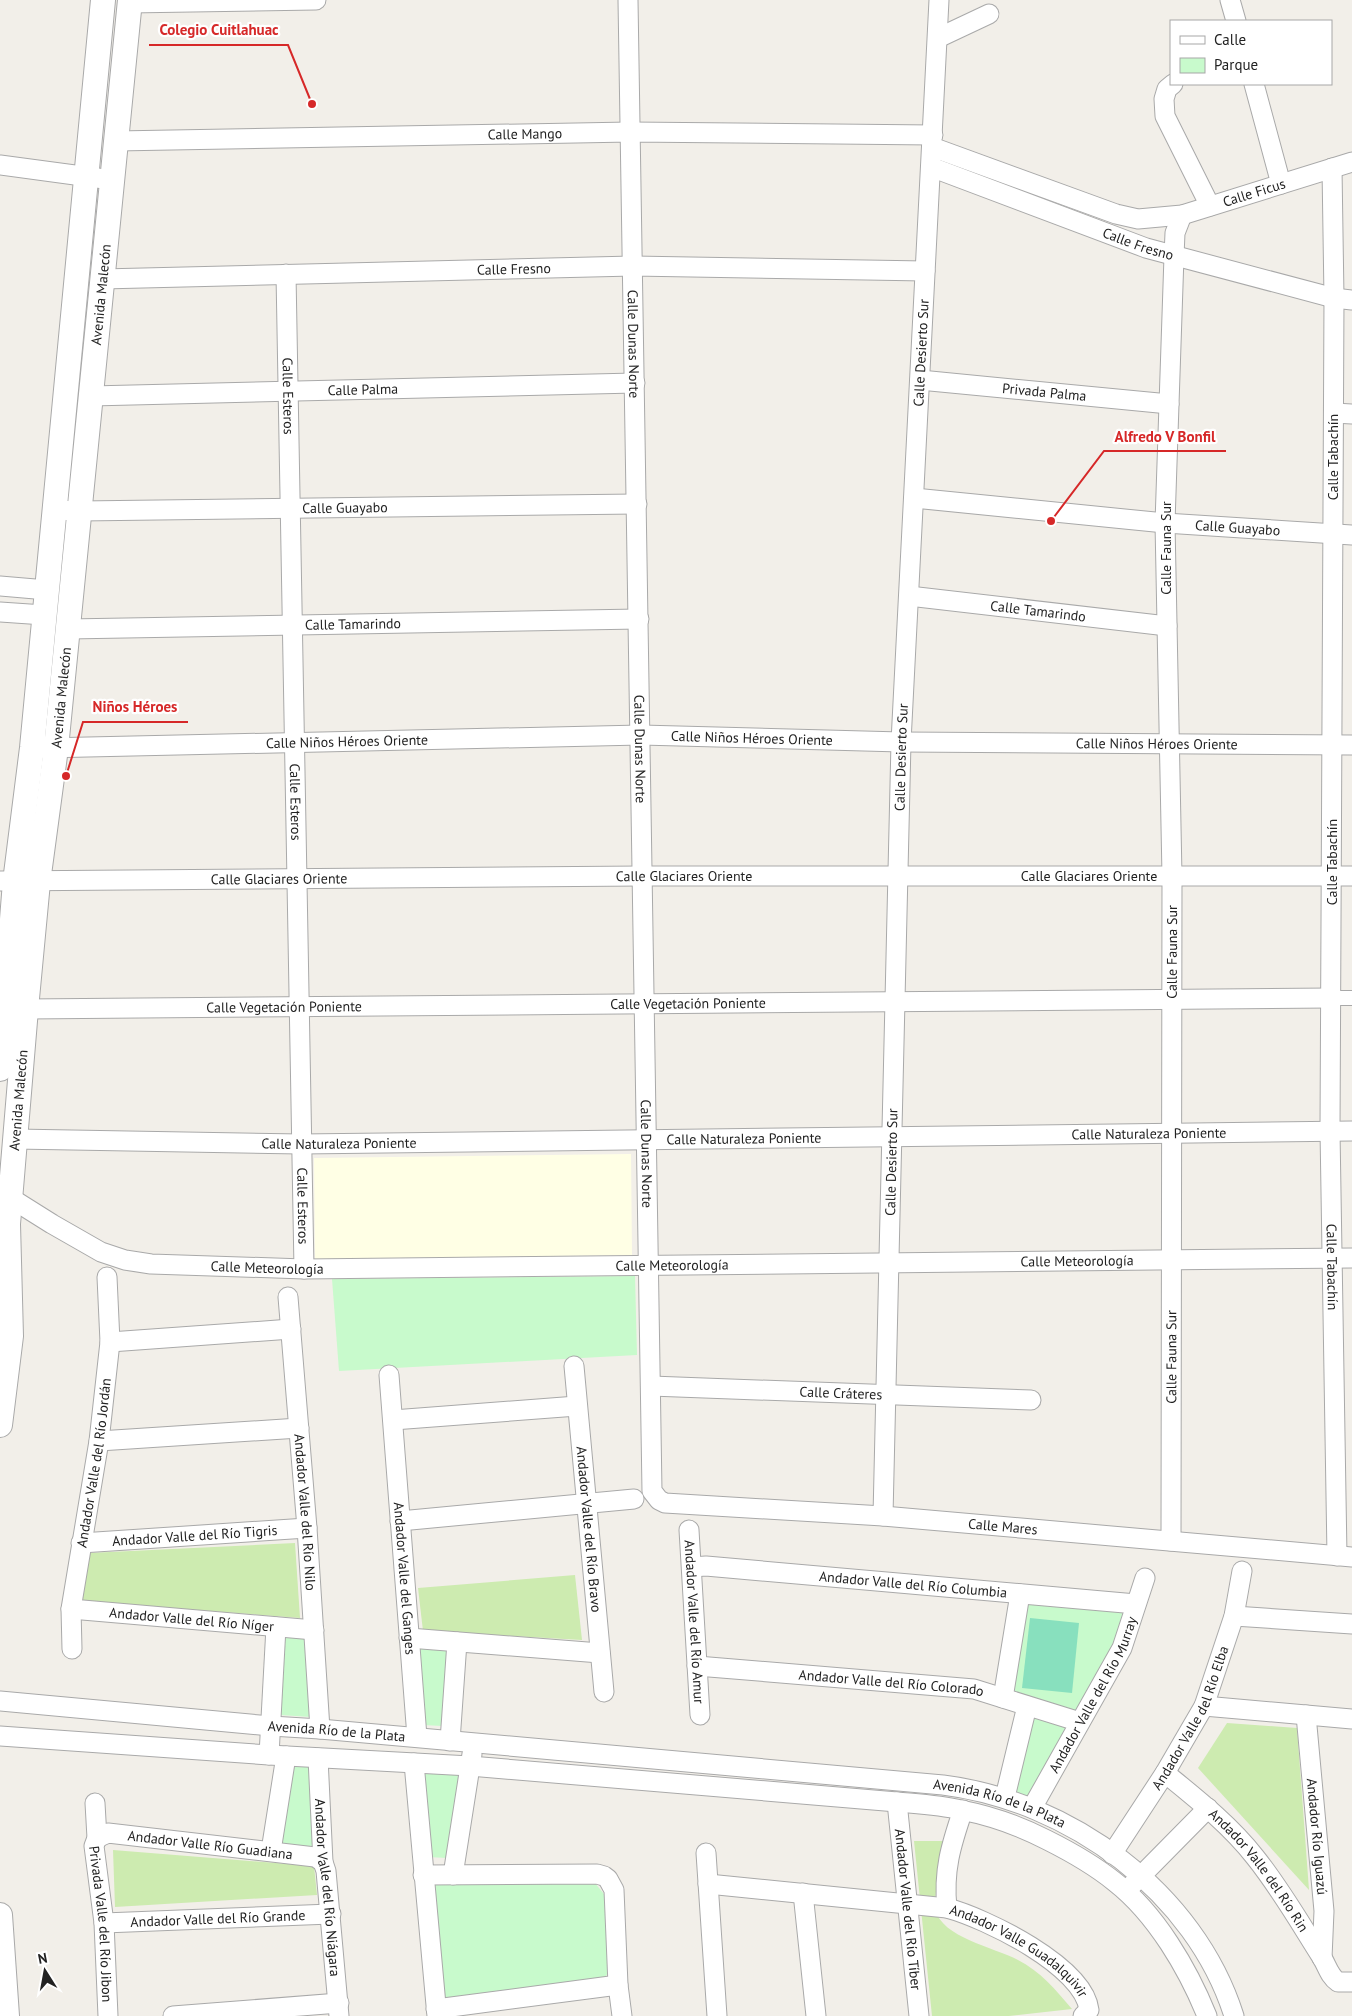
<svg xmlns="http://www.w3.org/2000/svg" width="1352" height="2016" font-family="'PT Sans',sans-serif">
  <rect width="100%" height="100%" fill="#f2efe9"/>
  <path fill="#ffffe5" d="M 631,1154 L 632,1255 L 315,1259 L 314,1158 Z"/>
  <g fill="#cdebb0">
    <path d="M 295,1543 L 300,1618 L 82,1601 L 89,1553 Z"/>
    <path d="M 575,1575 L 582,1640 L 423,1631 L 418,1588 Z"/>
    <path d="M 1227,1723 L 1297,1728 L 1309,1890 L 1198,1768 Z"/>
    <path d="M 914,1841 L 945,1841 C 943,1852 933,1902 935,1909 C 942,1938 994,1947 1018,1960 C 1040,1971 1056,1990 1072,2009 L 1009,2016 L 932,2016 Z"/>
    <path d="M 113,1850 L 314,1866 L 317,1895 L 115,1907 Z"/>
  </g>
  <g fill="#c8facc">
    <path d="M 635,1276 L 637,1355 L 339,1371 L 332,1279 Z"/>
    <path d="M 1024,1604 L 1125,1613 L 1117,1646 L 1078,1714 L 1012,1692 Z"/>
    <path d="M 283,1636 L 306,1638 L 311,1717 L 280,1715 Z"/>
    <path d="M 417,1647 L 449,1649 L 443,1726 L 422,1725 Z"/>
    <path d="M 1031,1713 L 1071,1726 L 1030,1800 L 1012,1793 Z"/>
    <path d="M 291,1762 L 310,1763 L 315,1847 L 279,1843 Z"/>
    <path d="M 423,1772 L 461,1774 L 447,1858 L 428,1857 Z"/>
    <path d="M 434,1882 L 595,1883 L 604,1894 L 611,1970 L 603,1979 L 444,1999 Z"/>
  </g>
  <path fill="#88e0be" d="M 1030,1618 L 1079,1623 L 1072,1693 L 1022,1688 Z"/>
  <g fill="none" stroke-linecap="round" stroke-linejoin="round">
    <g stroke="#a9a9a9" stroke-width="16">
      <path id="pedestrian" d="M 1331,998 L 1352,998"/>
    </g>
    <g stroke="#a9a9a9" stroke-width="21">
      <g id="minor">
        <path id="s1" d="M 628,0 L 652,1491 L 659,1500 L 665,1503 L 883,1516 L 1352,1557"/>
        <path d="M 1230,0 L 1236,21"/>
        <path d="M 129,3 L 316,0"/>
        <path d="M 938,38 L 989,14"/>
        <path d="M 1173,84 L 1167,89 L 1164,99 L 1165,116 L 1210,206"/>
        <path d="M 1254,84 L 1281,184"/>
        <path id="s2" d="M 116,141 L 630,132 L 933,135"/>
        <path id="s3" d="M 932,147 L 1116,214 L 1138,219 L 1182,215 L 1352,162"/>
        <path d="M 0,165 L 112,180"/>
        <path id="s4" d="M 931,167 L 1146,248 L 1334,298 L 1352,300"/>
        <path id="s5" d="M 1332,168 L 1334,298 L 1330,1131 L 1337,1556"/>
        <path id="s6" d="M 286,274 L 304,1269"/>
        <path id="s7" d="M 102,279 L 633,266 L 925,271"/>
        <path id="s8" d="M 920,380 L 1169,404"/>
        <path id="s9" d="M 91,396 L 635,383"/>
        <path d="M 1334,413 L 1352,414"/>
        <path id="s10" d="M 914,498 L 1165,523 L 1352,535"/>
        <path id="s11" d="M 54,510 L 80,511 L 637,504"/>
        <path d="M 0,586 L 47,590"/>
        <path id="s12" d="M 909,596 L 1167,626"/>
        <path d="M 0,612 L 44,615"/>
        <path id="s13" d="M 68,629 L 639,619"/>
        <path id="s14" d="M 43,748 L 641,735 L 901,742 L 1352,745"/>
        <path id="s15" d="M 0,881 L 643,876 L 1352,876"/>
        <path id="s16" d="M 26,1009 L 1331,998"/>
        <path id="s17" d="M 15,1139 L 301,1144 L 1352,1131"/>
        <path id="s18" d="M 9,1197 L 52,1224 L 101,1252 L 125,1260 L 151,1264 L 304,1269 L 1352,1258"/>
        <path id="s19" d="M 288,1297 L 307,1528 L 320,1729"/>
        <path d="M 110,1342 L 291,1329"/>
        <path id="s20" d="M 574,1366 L 604,1692"/>
        <path id="s21" d="M 389,1375 L 417,1737"/>
        <path id="s22" d="M 651,1386 L 1031,1400"/>
        <path d="M 393,1420 L 577,1406"/>
        <path d="M 99,1441 L 299,1428"/>
        <path id="s23" d="M 883,1516 L 901,742 L 939,0"/>
        <path d="M 400,1521 L 634,1499"/>
        <path id="s24" d="M 689,1530 L 700,1715"/>
        <path id="s25" d="M 1171,1541 L 1172,876 L 1165,523 L 1174,256 L 1175,233 L 1182,215"/>
        <path id="s26" d="M 81,1543 L 307,1528"/>
        <path id="s27" d="M 692,1567 L 706,1566 L 1136,1604"/>
        <path id="s28" d="M 71,1609 L 314,1630"/>
        <path d="M 1234,1616 L 1352,1624"/>
        <path d="M 409,1638 L 600,1653"/>
        <path id="s29" d="M 72,1649 L 71,1609 L 99,1441 L 110,1342 L 107,1277"/>
        <path id="s30" d="M 697,1666 L 974,1689 L 1080,1722"/>
        <path d="M 1003,1698 L 1020,1594"/>
        <path id="s31" d="M 0,1701 L 271,1726 L 320,1729 L 943,1785 C 1070,1801 1195,1892 1234,2016"/>
        <path d="M 1204,1706 L 1352,1719"/>
        <path id="s32" d="M 1306,1715 L 1324,1911 L 1322,1958"/>
        <path d="M 0,1736 L 269,1755 L 470,1766 L 897,1802 C 919,1804 940,1805 961,1810 C 992,1816 1020,1826 1047,1840 C 1071,1852 1094,1865 1115,1882 C 1156,1914 1188,1969 1207,2016"/>
        <path d="M 450,1741 L 457,1642"/>
        <path d="M 269,1755 L 276,1627"/>
        <path id="s33" d="M 318,1758 L 323,1862 L 326,1871 L 339,2016"/>
        <path d="M 414,1763 L 437,2016"/>
        <path id="s34" d="M 1165,1773 C 1197,1799 1230,1825 1255,1857 C 1280,1888 1300,1923 1321,1956 C 1327,1965 1329,1976 1338,1982 L 1352,1982"/>
        <path d="M 1005,1797 L 1027,1706"/>
        <path id="s35" d="M 897,1802 L 919,2016"/>
        <path id="s36" d="M 95,1803 L 97,1838 L 94,1846 L 104,1923 L 108,2016"/>
        <path id="s37" d="M 1032,1808 L 1122,1648 L 1145,1578"/>
        <path id="s38" d="M 97,1838 L 108,1833 L 315,1857 L 323,1862"/>
        <path d="M 271,1851 L 286,1756"/>
        <path d="M 706,1853 L 717,2016"/>
        <path id="s39" d="M 1112,1854 L 1165,1773 L 1204,1706 L 1234,1616 L 1242,1571"/>
        <path d="M 423,1875 L 597,1874 L 604,1876 L 608,1879 L 614,1890 L 618,1985 L 622,2016"/>
        <path d="M 453,1875 L 472,1754"/>
        <path id="s40" d="M 708,1884 L 947,1908 C 985,1918 1084,1966 1089,2010 L 1083,2016"/>
        <path d="M 1132,1885 L 1208,1808"/>
        <path d="M 803,1893 L 816,2016"/>
        <path d="M 947,1908 C 943,1871 951,1845 963,1810"/>
        <path id="s41" d="M 104,1923 L 331,1914"/>
        <path d="M 436,2009 L 618,1985"/>
        <path d="M 173,2016 L 339,2003"/>
      </g>
    </g>
    <g stroke="#a9a9a9" stroke-width="26">
      <g id="tertiary">
        <path d="M 0,1069 L 15,882 L 32,748 L 103,0"/>
        <path id="s42" d="M 0,1425 L 11,1336 L 8,1224 L 26,1009 L 38,882 L 56,748 L 130,0"/>
        <path d="M 0,1915 L 7,2016"/>
      </g>
    </g>
    <use href="#pedestrian" stroke="#fff" stroke-width="14"/>
    <use href="#minor" stroke="#fff" stroke-width="19"/>
    <use href="#tertiary" stroke="#fff" stroke-width="24"/>
  </g>
  <g text-anchor="middle" dominant-baseline="central" stroke-width="4.5" stroke-linejoin="round" paint-order="stroke">
    <g font-size="14" fill="#222" stroke="#fff">
      <text stroke="none"><textPath href="#s2" startOffset="409">Calle Mango</textPath></text>
      <text stroke="none"><textPath href="#s3" startOffset="338">Calle Ficus</textPath></text>
      <text stroke="none"><textPath href="#s4" startOffset="221">Calle Fresno</textPath></text>
      <text stroke="none"><textPath href="#s7" startOffset="412">Calle Fresno</textPath></text>
      <text stroke="none"><textPath href="#s42" startOffset="1136">Avenida Malecón</textPath></text>
      <text stroke="none"><textPath href="#s1" startOffset="344">Calle Dunas Norte</textPath></text>
      <text stroke="none"><textPath href="#s23" startOffset="1164">Calle Desierto Sur</textPath></text>
      <text stroke="none"><textPath href="#s9" startOffset="272">Calle Palma</textPath></text>
      <text stroke="none"><textPath href="#s8" startOffset="125">Privada Palma</textPath></text>
      <text stroke="none"><textPath href="#s6" startOffset="122">Calle Esteros</textPath></text>
      <text transform="translate(1333 457) rotate(-90)">Calle Tabachín</text>
      <text stroke="none"><textPath href="#s11" startOffset="291">Calle Guayabo</textPath></text>
      <text stroke="none"><textPath href="#s10" startOffset="325">Calle Guayabo</textPath></text>
      <text transform="translate(1166 548) rotate(-90)">Calle Fauna Sur</text>
      <text stroke="none"><textPath href="#s12" startOffset="130">Calle Tamarindo</textPath></text>
      <text stroke="none"><textPath href="#s13" startOffset="285">Calle Tamarindo</textPath></text>
      <text stroke="none"><textPath href="#s42" startOffset="731">Avenida Malecón</textPath></text>
      <text stroke="none"><textPath href="#s14" startOffset="709">Calle Niños Héroes Oriente</textPath></text>
      <text stroke="none"><textPath href="#s14" startOffset="304">Calle Niños Héroes Oriente</textPath></text>
      <text stroke="none"><textPath href="#s14" startOffset="1114">Calle Niños Héroes Oriente</textPath></text>
      <text stroke="none"><textPath href="#s1" startOffset="749">Calle Dunas Norte</textPath></text>
      <text stroke="none"><textPath href="#s23" startOffset="759">Calle Desierto Sur</textPath></text>
      <text stroke="none"><textPath href="#s6" startOffset="528">Calle Esteros</textPath></text>
      <text transform="translate(1332 862) rotate(-90)">Calle Tabachín</text>
      <text stroke="none"><textPath href="#s15" startOffset="684">Calle Glaciares Oriente</textPath></text>
      <text stroke="none"><textPath href="#s15" startOffset="1089">Calle Glaciares Oriente</textPath></text>
      <text stroke="none"><textPath href="#s15" startOffset="279">Calle Glaciares Oriente</textPath></text>
      <text stroke="none"><textPath href="#s25" startOffset="589">Calle Fauna Sur</textPath></text>
      <text stroke="none"><textPath href="#s16" startOffset="662">Calle Vegetación Poniente</textPath></text>
      <text stroke="none"><textPath href="#s16" startOffset="258">Calle Vegetación Poniente</textPath></text>
      <text stroke="none"><textPath href="#s42" startOffset="326">Avenida Malecón</textPath></text>
      <text stroke="none"><textPath href="#s17" startOffset="1134">Calle Naturaleza Poniente</textPath></text>
      <text stroke="none"><textPath href="#s17" startOffset="729">Calle Naturaleza Poniente</textPath></text>
      <text stroke="none"><textPath href="#s17" startOffset="324">Calle Naturaleza Poniente</textPath></text>
      <text stroke="none"><textPath href="#s1" startOffset="1154">Calle Dunas Norte</textPath></text>
      <text stroke="none"><textPath href="#s23" startOffset="354">Calle Desierto Sur</textPath></text>
      <text stroke="none"><textPath href="#s6" startOffset="932">Calle Esteros</textPath></text>
      <text stroke="none"><textPath href="#s18" startOffset="1085">Calle Meteorología</textPath></text>
      <text stroke="none"><textPath href="#s18" startOffset="680">Calle Meteorología</textPath></text>
      <text stroke="none"><textPath href="#s18" startOffset="275">Calle Meteorología</textPath></text>
      <text stroke="none"><textPath href="#s5" startOffset="1099">Calle Tabachín</textPath></text>
      <text stroke="none"><textPath href="#s25" startOffset="184">Calle Fauna Sur</textPath></text>
      <text stroke="none"><textPath href="#s22" startOffset="190">Calle Cráteres</textPath></text>
      <text stroke="none"><textPath href="#s29" startOffset="188">Andador Valle del Río Jordán</textPath></text>
      <text stroke="none"><textPath href="#s19" startOffset="216">Andador Valle del Río Nilo</textPath></text>
      <text stroke="none"><textPath href="#s1" startOffset="1848">Calle Mares</textPath></text>
      <text stroke="none"><textPath href="#s20" startOffset="164">Andador Valle del Río Bravo</textPath></text>
      <text stroke="none"><textPath href="#s26" startOffset="114">Andador Valle del Río Tigris</textPath></text>
      <text stroke="none"><textPath href="#s21" startOffset="204">Andador Valle del Ganges</textPath></text>
      <text stroke="none"><textPath href="#s27" startOffset="222">Andador Valle del Río Columbia</textPath></text>
      <text stroke="none"><textPath href="#s28" startOffset="121">Andador Valle del Río Níger</textPath></text>
      <text stroke="none"><textPath href="#s24" startOffset="92">Andador Valle del Río Amur</textPath></text>
      <text stroke="none"><textPath href="#s30" startOffset="195">Andador Valle del Río Colorado</textPath></text>
      <text stroke="none"><textPath href="#s37" startOffset="129">Andador Valle del Río Murray</textPath></text>
      <text stroke="none"><textPath href="#s39" startOffset="158">Andador Valle del Río Elba</textPath></text>
      <text stroke="none"><textPath href="#s31" startOffset="338">Avenida Río de la Plata</textPath></text>
      <text stroke="none"><textPath href="#s31" startOffset="1006">Avenida Río de la Plata</textPath></text>
      <text stroke="none"><textPath href="#s32" startOffset="122">Andador Río Iguazú</textPath></text>
      <text stroke="none"><textPath href="#s38" startOffset="115">Andador Valle Río Guadiana</textPath></text>
      <text stroke="none"><textPath href="#s34" startOffset="136">Andador Valle del Río Rin</textPath></text>
      <text stroke="none"><textPath href="#s33" startOffset="130">Andador Valle del Río Niágara</textPath></text>
      <text stroke="none"><textPath href="#s35" startOffset="108">Andador Valle del Río Tíber</textPath></text>
      <text stroke="none"><textPath href="#s41" startOffset="114">Andador Valle del Río Grande</textPath></text>
      <text stroke="none"><textPath href="#s36" startOffset="122">Privada Valle del Río Jibon</textPath></text>
      <text stroke="none"><textPath href="#s40" startOffset="325">Andador Valle Guadalquivir</textPath></text>
    </g>
  </g>
  <path fill="none" stroke="#d62828" stroke-width="2" d="M312 104L288 45H149M1051 521L1104 451H1226M66 776L83 722H188"/>
  <g fill="#d62828" stroke="#fff" stroke-width="2">
    <circle cx="312" cy="104" r="5"/>
    <circle cx="1051" cy="521" r="5"/>
    <circle cx="66" cy="776" r="5"/>
  </g>
  <g font-size="15" text-anchor="middle" font-weight="bold" fill="#d62828" stroke="#fff" stroke-width="4.5" stroke-linejoin="round" paint-order="stroke">
    <text x="219" y="35">Colegio Cuitlahuac</text>
    <text x="1165" y="442">Alfredo V Bonfil</text>
    <text x="135" y="712">Niños Héroes</text>
  </g>
  <rect x="1170" y="20" width="162" height="65" fill="#ffffff" stroke="#a7a7a7"/>
  <rect x="1180" y="36" width="25" height="8" fill="#ffffff" stroke="#a7a7a7"/>
  <text x="1214" y="45" font-size="15" fill="#222222">Calle</text>
  <rect x="1180" y="58" width="25" height="15" fill="#c8facc" stroke="#a7a7a7"/>
  <text x="1214" y="70" font-size="15" fill="#222222">Parque</text>
  <g transform="translate(45 1971) rotate(349)" stroke="#ffffff" stroke-width="4" paint-order="stroke">
  <path d="M0-4L9 19L0 12L-9 19Z" fill="#222222"/>
  <text y="-8" font-size="14" font-weight="bold" text-anchor="middle" fill="#222222">N</text>
  </g>
</svg>
